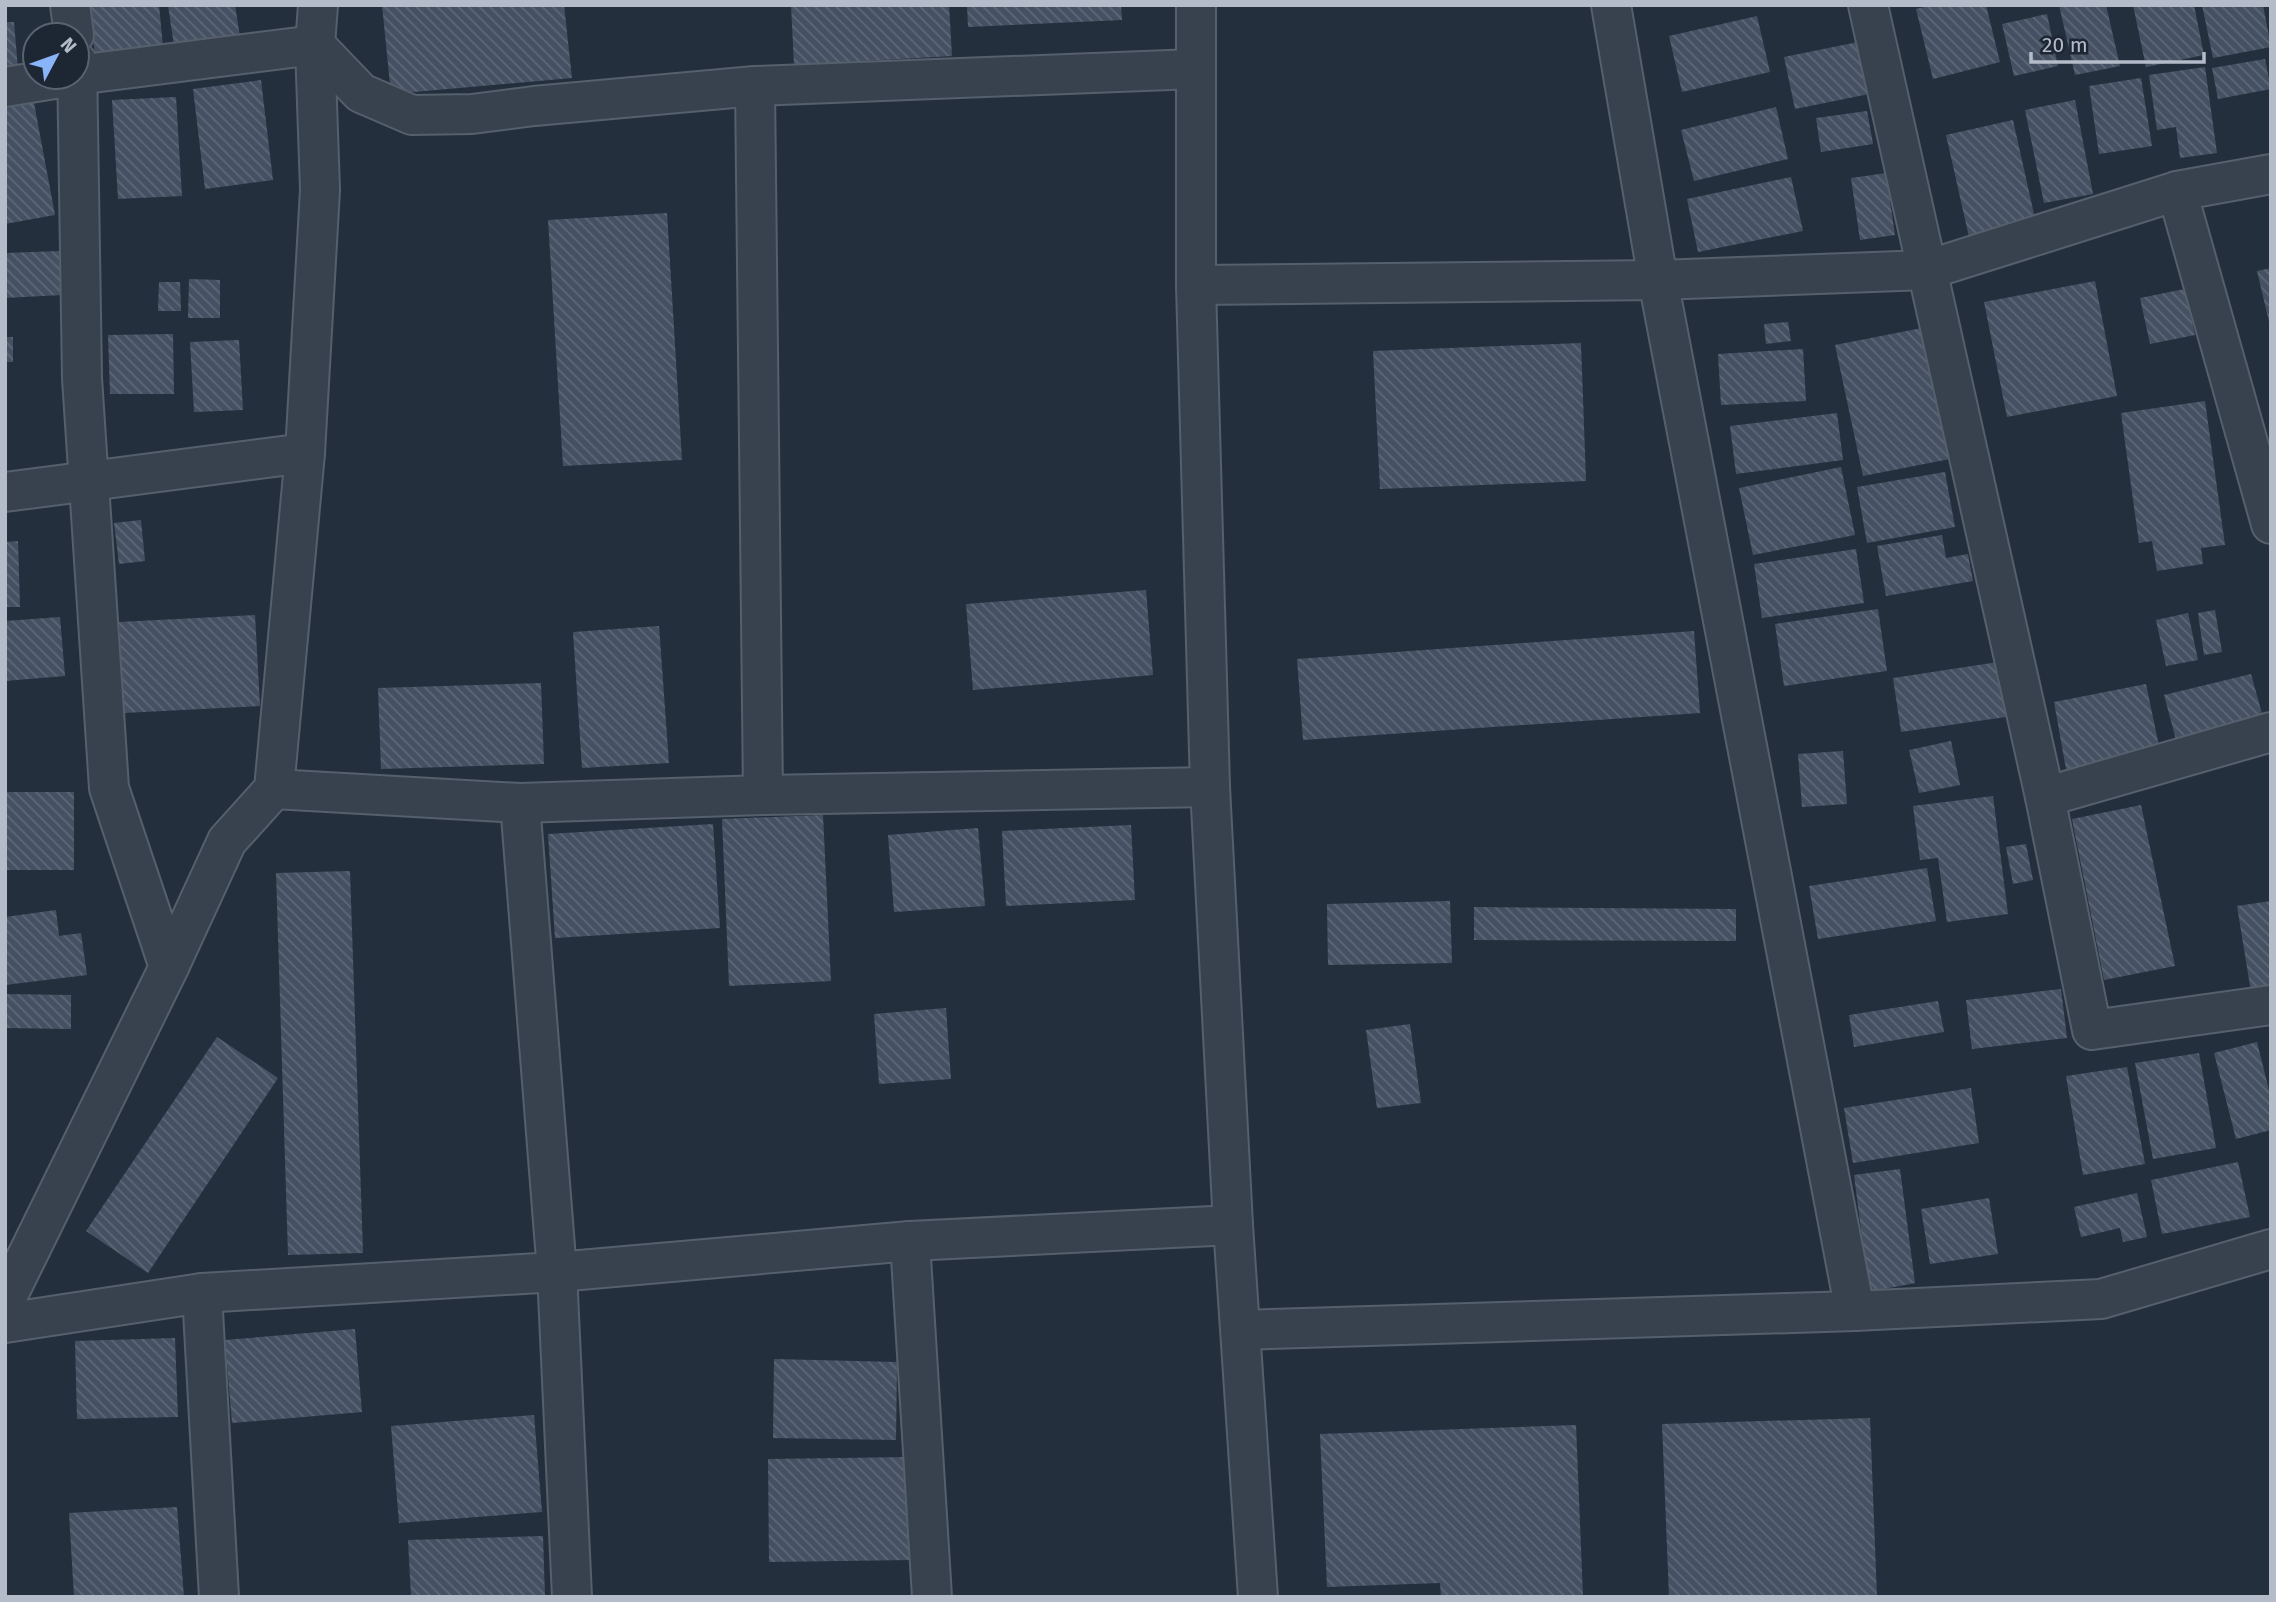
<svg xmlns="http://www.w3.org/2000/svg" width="2276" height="1602" font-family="'Fira Sans',sans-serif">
  <defs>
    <pattern id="building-back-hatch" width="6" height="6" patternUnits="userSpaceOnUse" patternTransform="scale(1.75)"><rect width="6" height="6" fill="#455162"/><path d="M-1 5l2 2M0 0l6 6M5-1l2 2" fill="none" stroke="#5d6877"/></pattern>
  </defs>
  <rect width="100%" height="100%" fill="#242f3e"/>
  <g fill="url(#building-back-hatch)">
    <path d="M 89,5 L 159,5 L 163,47 L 95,55 Z"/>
    <path d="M 168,5 L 235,5 L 240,37 L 174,46 Z"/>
    <path d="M 382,5 L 564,5 L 572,78 L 391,94 Z"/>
    <path d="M 791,5 L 949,5 L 952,56 L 794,65 Z"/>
    <path d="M 967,5 L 1121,5 L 1122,20 L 968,27 Z"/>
    <path d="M 1933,5 L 1986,5 L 2000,62 L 1933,79 L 1916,9 Z"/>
    <path d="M 2059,5 L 2106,5 L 2120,66 L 2075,75 Z"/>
    <path d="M 2133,5 L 2194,5 L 2204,55 L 2146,67 Z"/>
    <path d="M 2202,5 L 2263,5 L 2271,47 L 2213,58 Z"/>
    <path d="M 2047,14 L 2058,66 L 2014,76 L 2002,24 Z"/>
    <path d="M 1757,16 L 1770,72 L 1682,92 L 1669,36 Z"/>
    <path d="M 5,22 L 14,22 L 18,69 L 5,70 Z"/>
    <path d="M 1863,41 L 1874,93 L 1795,109 L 1784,57 Z"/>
    <path d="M 2265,59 L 2271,89 L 2218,99 L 2212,68 Z"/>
    <path d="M 2205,67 L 2217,153 L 2180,158 L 2176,127 L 2157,130 L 2149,75 Z"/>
    <path d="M 2141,78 L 2152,146 L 2099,154 L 2089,86 Z"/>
    <path d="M 261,80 L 273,180 L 205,189 L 193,89 Z"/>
    <path d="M 176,97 L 182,196 L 118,199 L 112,100 Z"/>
    <path d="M 2075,100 L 2093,194 L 2044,203 L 2025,110 Z"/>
    <path d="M 34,103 L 55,215 L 5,224 L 5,108 Z"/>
    <path d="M 1776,107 L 1788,159 L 1694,181 L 1681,130 Z"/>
    <path d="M 1867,111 L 1873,144 L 1821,152 L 1816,118 Z"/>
    <path d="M 2013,120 L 2036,223 L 1969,237 L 1946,135 Z"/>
    <path d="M 1886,173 L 1895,235 L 1860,240 L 1851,178 Z"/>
    <path d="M 1791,177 L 1803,231 L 1698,252 L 1687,199 Z"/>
    <path d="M 667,213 L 682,460 L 563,466 L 548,220 Z"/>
    <path d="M 60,251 L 62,295 L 5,298 L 5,253 Z"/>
    <path d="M 2271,268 L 2271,326 L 2270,326 L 2257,271 Z"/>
    <path d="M 189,279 L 220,280 L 220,318 L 188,318 Z"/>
    <path d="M 2095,281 L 2117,396 L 2007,417 L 1984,302 Z"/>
    <path d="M 159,282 L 180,282 L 181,311 L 158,311 Z"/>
    <path d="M 2185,289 L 2195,335 L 2150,344 L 2140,298 Z"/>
    <path d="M 1788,322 L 1791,341 L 1766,344 L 1764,324 Z"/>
    <path d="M 1927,327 L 1955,458 L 1863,476 L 1835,345 Z"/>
    <path d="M 173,334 L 174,394 L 110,394 L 108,335 Z"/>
    <rect x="5" y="337" width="8" height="25"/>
    <path d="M 239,340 L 243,410 L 194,412 L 190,342 Z"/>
    <path d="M 1581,343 L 1586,481 L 1380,489 L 1373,351 Z"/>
    <path d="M 1803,349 L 1806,401 L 1721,405 L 1718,354 Z"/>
    <path d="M 2205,401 L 2225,545 L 2201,548 L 2203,564 L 2157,571 L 2152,541 L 2139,543 L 2121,413 Z"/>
    <path d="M 1837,413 L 1843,460 L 1736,474 L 1730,426 Z"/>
    <path d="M 1841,467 L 1855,535 L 1753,555 L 1739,488 Z"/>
    <path d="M 1945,472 L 1955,527 L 1867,543 L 1857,487 Z"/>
    <path d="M 141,520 L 145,561 L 119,564 L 114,523 Z"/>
    <path d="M 1942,535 L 1946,558 L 1968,554 L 1973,581 L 1886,596 L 1877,546 Z"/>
    <path d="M 18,541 L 20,607 L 5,607 L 5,542 Z"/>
    <path d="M 1856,549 L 1864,603 L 1762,618 L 1754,564 Z"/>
    <path d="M 1146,590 L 1153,675 L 973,690 L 966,604 Z"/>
    <path d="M 1878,609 L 1887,671 L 1784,686 L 1775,624 Z"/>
    <path d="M 2215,610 L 2222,652 L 2204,655 L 2198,613 Z"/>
    <path d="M 2188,613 L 2198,660 L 2166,666 L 2156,620 Z"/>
    <path d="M 255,615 L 260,706 L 124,713 L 119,622 Z"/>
    <path d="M 60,617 L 65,676 L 5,681 L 5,621 Z"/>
    <path d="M 659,626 L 669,763 L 582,768 L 573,632 Z"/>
    <path d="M 1694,631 L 1700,713 L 1303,740 L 1297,659 Z"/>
    <path d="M 1998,662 L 2006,717 L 1901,732 L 1893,678 Z"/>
    <path d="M 2251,674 L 2266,728 L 2179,751 L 2164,695 Z"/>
    <path d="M 541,683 L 544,764 L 381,769 L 378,688 Z"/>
    <path d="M 2146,684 L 2160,751 L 2066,769 L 2054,702 Z"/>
    <path d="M 1951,741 L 1960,785 L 1919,793 L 1909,750 Z"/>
    <path d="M 1843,751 L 1847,804 L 1802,807 L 1798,754 Z"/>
    <rect x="5" y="792" width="69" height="78"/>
    <path d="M 1993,796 L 2008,914 L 1947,922 L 1938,858 L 1920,860 L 1913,806 Z"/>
    <path d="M 2141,805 L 2175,966 L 2104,980 L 2072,819 Z"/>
    <path d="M 823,815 L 831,981 L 729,986 L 722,819 Z"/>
    <path d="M 713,824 L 720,928 L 555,938 L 548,834 Z"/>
    <path d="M 1131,825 L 1135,900 L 1006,906 L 1002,831 Z"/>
    <path d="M 978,828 L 985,906 L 894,912 L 888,835 Z"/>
    <path d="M 2026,844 L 2033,880 L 2013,884 L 2006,847 Z"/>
    <path d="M 1927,868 L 1936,921 L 1818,939 L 1809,886 Z"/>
    <path d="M 350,871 L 363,1253 L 288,1255 L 276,873 Z"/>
    <path d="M 1450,901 L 1452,963 L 1328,965 L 1327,904 Z"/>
    <path d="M 2271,901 L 2271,989 L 2251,992 L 2237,906 Z"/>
    <path d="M 1474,907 L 1736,909 L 1736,941 L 1474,940 Z"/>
    <path d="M 56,910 L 59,936 L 81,933 L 87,975 L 5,985 L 5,917 Z"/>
    <path d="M 2061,989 L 2067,1038 L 1972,1049 L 1966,1000 Z"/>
    <path d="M 5,994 L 71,995 L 71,1029 L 5,1028 Z"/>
    <path d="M 1938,1001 L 1944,1032 L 1854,1047 L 1849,1015 Z"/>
    <path d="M 946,1008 L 951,1079 L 879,1084 L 874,1014 Z"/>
    <path d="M 1410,1024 L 1421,1103 L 1377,1108 L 1366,1030 Z"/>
    <path d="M 217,1037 L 278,1078 L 148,1273 L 86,1231 Z"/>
    <path d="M 2257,1042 L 2271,1098 L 2271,1130 L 2236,1139 L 2214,1053 Z"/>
    <path d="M 2199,1053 L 2216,1148 L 2153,1159 L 2135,1063 Z"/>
    <path d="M 2127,1067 L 2145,1164 L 2083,1175 L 2066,1076 Z"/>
    <path d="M 1971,1088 L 1979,1143 L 1853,1163 L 1844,1108 Z"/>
    <path d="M 2238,1162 L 2250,1217 L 2162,1234 L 2151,1180 Z"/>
    <path d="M 1900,1169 L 1915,1283 L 1869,1292 L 1854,1175 Z"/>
    <path d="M 2137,1193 L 2147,1237 L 2123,1242 L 2120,1228 L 2081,1237 L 2074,1207 Z"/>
    <path d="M 1989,1198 L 1998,1254 L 1930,1264 L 1921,1209 Z"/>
    <path d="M 355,1329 L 362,1412 L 232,1423 L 225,1340 Z"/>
    <path d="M 175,1338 L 178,1417 L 77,1419 L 75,1341 Z"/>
    <path d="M 774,1359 L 897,1362 L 896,1440 L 773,1438 Z"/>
    <path d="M 534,1415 L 542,1512 L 399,1523 L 391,1426 Z"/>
    <path d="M 1870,1418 L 1877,1597 L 1669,1597 L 1662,1424 Z"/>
    <path d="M 1576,1425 L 1583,1597 L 1441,1597 L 1440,1583 L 1327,1587 L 1320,1434 Z"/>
    <path d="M 910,1457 L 912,1560 L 769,1562 L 768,1459 Z"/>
    <path d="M 177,1507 L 184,1597 L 74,1597 L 69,1513 Z"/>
    <path d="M 543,1536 L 545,1597 L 411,1597 L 408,1540 Z"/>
  </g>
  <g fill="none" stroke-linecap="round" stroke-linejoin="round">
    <g stroke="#565f6c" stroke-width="42">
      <g id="street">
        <path d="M 70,5 L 74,35"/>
        <path d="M 1196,5 L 1196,285 L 1210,787 L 1233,1225 L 1258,1597"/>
        <path d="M 1611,5 L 1658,280 L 1855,1311"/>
        <path d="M 1868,5 L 2045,797 L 2092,1030 L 2271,1005"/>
        <path d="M 77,62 L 82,378 L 109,788 L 169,967"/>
        <path d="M 77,75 L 315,45 L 361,93 L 412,115 L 472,114 L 534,106 L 755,86 L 1195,69"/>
        <path d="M 755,86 L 763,795"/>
        <path d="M 5,87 L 67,77"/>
        <path d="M 2271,174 L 2177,191 L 2271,524"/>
        <path d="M 1196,285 L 1658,280 L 1927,270 L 2177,191"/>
        <path d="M 5,492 L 305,453"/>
        <path d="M 274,789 L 520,803 L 763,795 L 1210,787"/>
        <path d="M 2045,797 L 2271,732"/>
        <path d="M 520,803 L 557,1272 L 572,1597"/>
        <path d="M 910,1241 L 932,1597"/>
        <path d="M 202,1293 L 219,1597"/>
        <path d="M 5,1301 L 169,967 L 227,841 L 274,789 L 305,453 L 320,190 L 315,45 L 318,5"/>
        <path d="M 5,1323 L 202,1293 L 557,1272 L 910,1241 L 1233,1225"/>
        <path d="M 1241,1330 L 1855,1311 L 2101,1299 L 2271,1249"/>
      </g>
    </g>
    <use href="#street" stroke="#38414e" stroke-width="38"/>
  </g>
  <rect width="2276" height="1602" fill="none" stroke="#b4bcc9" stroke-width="14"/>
  <g transform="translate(56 56) rotate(49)"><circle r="33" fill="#1d2633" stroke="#59626f" stroke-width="2"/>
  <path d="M0-5L12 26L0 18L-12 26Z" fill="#8ab4f8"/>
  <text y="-10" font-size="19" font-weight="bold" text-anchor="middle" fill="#b4bcc9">N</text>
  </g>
  <path d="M2031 52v10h173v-10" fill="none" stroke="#b4bcc9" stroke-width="3.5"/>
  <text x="2042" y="52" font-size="21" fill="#b4bcc9" stroke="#1d2633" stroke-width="5" paint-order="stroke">20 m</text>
</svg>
